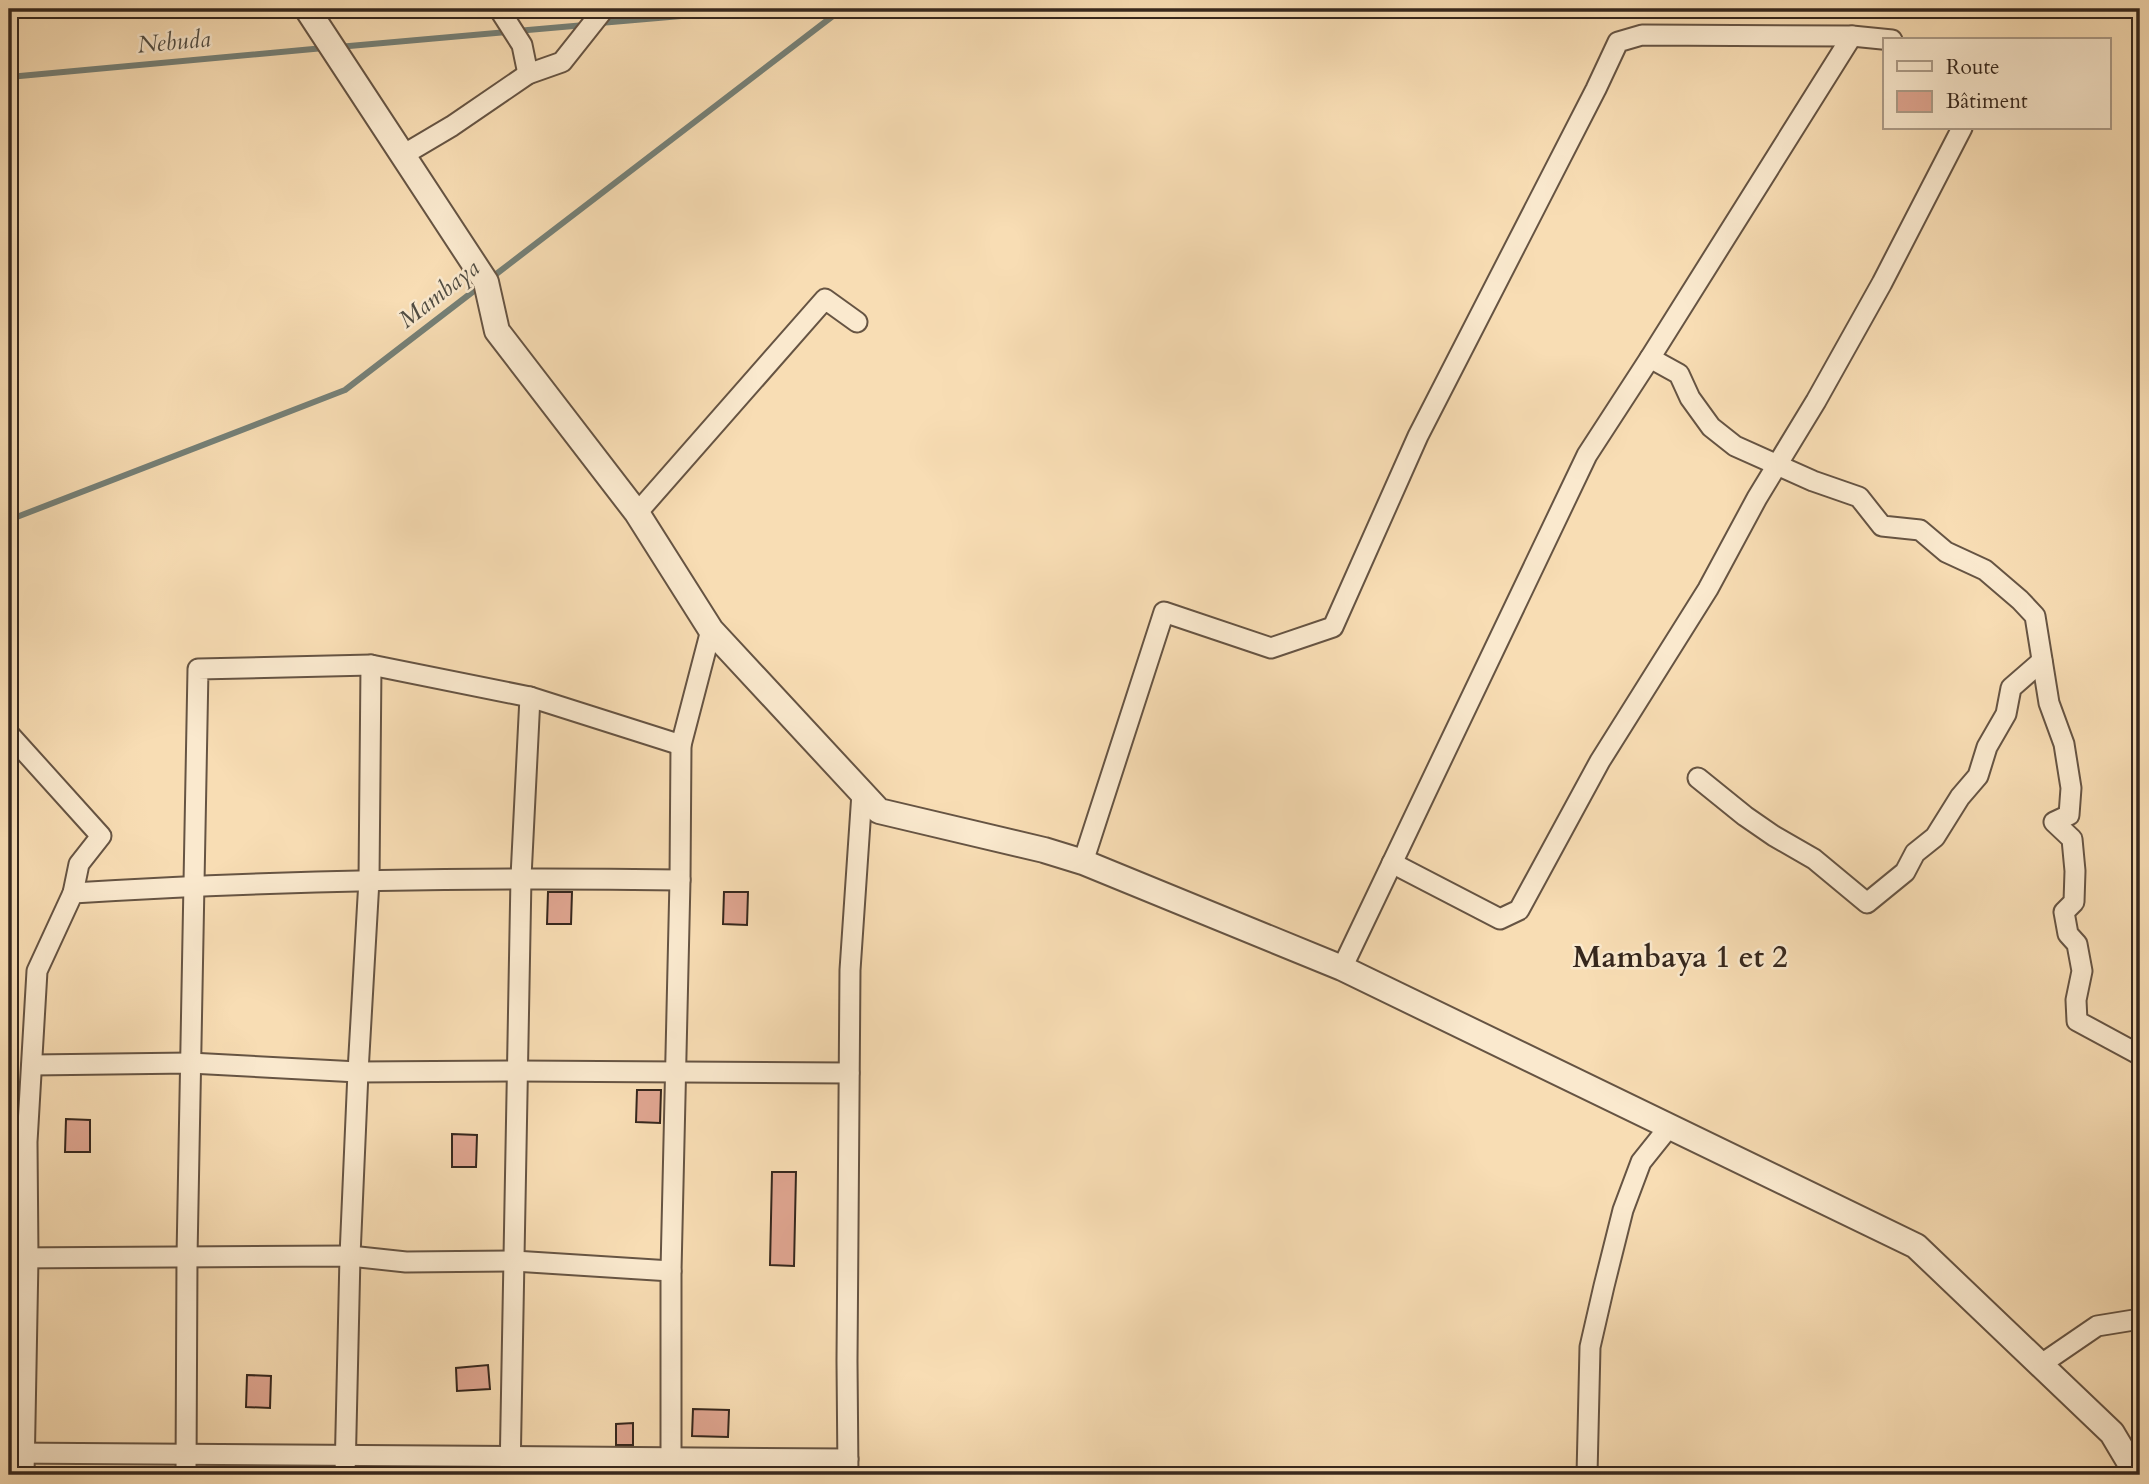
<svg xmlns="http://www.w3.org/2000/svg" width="2149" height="1484" font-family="Cardo,serif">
  <rect width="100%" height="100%" fill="#f8ddb4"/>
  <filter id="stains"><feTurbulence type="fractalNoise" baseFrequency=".00286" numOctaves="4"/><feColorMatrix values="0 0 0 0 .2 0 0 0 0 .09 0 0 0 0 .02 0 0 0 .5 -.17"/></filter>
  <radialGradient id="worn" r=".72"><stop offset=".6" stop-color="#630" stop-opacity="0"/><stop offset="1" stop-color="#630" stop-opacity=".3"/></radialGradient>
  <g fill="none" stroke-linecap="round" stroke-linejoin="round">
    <g stroke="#758077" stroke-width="6">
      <path d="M 600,23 L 762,9"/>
      <path d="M 338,47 L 585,25"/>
      <path d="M 9,77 L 324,48"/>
      <path d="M 491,278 L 842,9"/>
      <path d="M 9,520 L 345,390 L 479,287"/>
    </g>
  </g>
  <g fill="#dfa590" stroke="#36271d" stroke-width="2">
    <path d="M 548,892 L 572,892 L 571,924 L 547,924 Z"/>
    <path d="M 724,892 L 748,892 L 747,925 L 723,924 Z"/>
    <path d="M 637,1090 L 661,1090 L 660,1123 L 636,1122 Z"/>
    <path d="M 66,1119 L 90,1120 L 90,1152 L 65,1152 Z"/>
    <path d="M 452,1134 L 477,1135 L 476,1167 L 452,1167 Z"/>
    <path d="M 772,1172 L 796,1172 L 794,1266 L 770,1265 Z"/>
    <path d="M 488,1365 L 490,1389 L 457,1391 L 456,1368 Z"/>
    <path d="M 247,1375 L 271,1376 L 270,1408 L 246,1407 Z"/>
    <path d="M 693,1409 L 729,1410 L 728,1437 L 692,1436 Z"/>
    <path d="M 633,1423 L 633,1445 L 616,1445 L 616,1424 Z"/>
  </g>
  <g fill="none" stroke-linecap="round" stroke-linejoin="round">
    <g stroke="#665443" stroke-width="23">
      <g id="minor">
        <path d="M 499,9 L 522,45 L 528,74"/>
        <path d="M 403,155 L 452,126 L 528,74 L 562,62 L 604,9"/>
        <path d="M 1650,358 L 1679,374 L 1690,398 L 1711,427 L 1735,446 L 1813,481 L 1859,497 L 1882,526 L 1920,530 L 1946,552 L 1985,570 L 2020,600 L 2035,616 L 2049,703 L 2064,744 L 2071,788 L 2069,815 L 2054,822 L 2072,839 L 2075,871 L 2074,902 L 2064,912 L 2068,934 L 2077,944 L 2082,971 L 2076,1000 L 2077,1021 L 2140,1055"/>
        <path d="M 637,513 L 825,299 L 857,322"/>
        <path d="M 9,734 L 101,836 L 79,864 L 73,893"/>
        <path d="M 1698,778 L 1745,816 L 1774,836 L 1814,859 L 1867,903 L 1905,872 L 1915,853 L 1935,837 L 1960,797 L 1978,776 L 1987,747 L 2006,714 L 2011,688 L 2042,661"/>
        <path d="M 1083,862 L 1164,612 L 1271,648 L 1333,627 L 1418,436 L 1596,89 L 1618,42 L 1642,35 L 1852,36 L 1892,40"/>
        <path d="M 1392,863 L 1500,919 L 1519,910 L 1600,761 L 1708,589 L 1757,498 L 1816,401 L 1882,283 L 1962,128"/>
        <path d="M 1342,968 L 1587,455 L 1650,358 L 1852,36"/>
        <path d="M 32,1065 L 190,1063 L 358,1072 L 517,1071 L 849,1073"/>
        <path d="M 9,1258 L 350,1256 L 406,1262 L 514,1261 L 671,1271"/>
        <path d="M 2040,1365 L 2097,1326 L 2140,1319"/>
        <path d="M 9,1453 L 848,1459"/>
        <path d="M 24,1475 L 28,1258 L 27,1142 L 37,971 L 73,893 C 275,880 477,877 680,880"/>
        <path d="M 186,1475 L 187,1257 L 198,669 L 371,665 L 530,697 L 681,745"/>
        <path d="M 345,1475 L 350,1256 L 358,1072 L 369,880 L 371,665"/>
        <path d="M 510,1475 L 521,877 L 530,697"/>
        <path d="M 671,1475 L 671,1271 L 680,880 L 681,745 L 711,630"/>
        <path d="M 848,1475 L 847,1361 L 850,970 L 862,793"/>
        <path d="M 1587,1475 L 1590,1347 L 1604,1286 L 1623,1210 L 1641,1162 L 1669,1127"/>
      </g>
    </g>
    <g stroke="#665443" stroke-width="28">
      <path id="tertiary" d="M 307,9 L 486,282 L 497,331 L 637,513 L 711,630 L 879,811 L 1044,850 L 1083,862 L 1342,968 L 1916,1246 L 2112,1433 L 2137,1475"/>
    </g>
    <use href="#minor" stroke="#fae9ce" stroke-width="19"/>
    <use href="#tertiary" stroke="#fae9ce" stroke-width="24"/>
  </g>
  <g text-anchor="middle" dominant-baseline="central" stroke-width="5" stroke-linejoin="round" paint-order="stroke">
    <g font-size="24" font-style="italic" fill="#504c42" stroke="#fae9ce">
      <text transform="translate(174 42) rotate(-5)">Nebuda</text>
      <text transform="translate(439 294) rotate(-38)">Mambaya</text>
    </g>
    <g font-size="30" font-weight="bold" fill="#36271d" stroke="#fae9ce">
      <text x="1680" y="957">Mambaya 1 et 2</text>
    </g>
  </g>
  <rect width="2149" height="1484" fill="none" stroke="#f8ddb4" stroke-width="35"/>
  <rect x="10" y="10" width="2128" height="1463" fill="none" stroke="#36271d" stroke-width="3.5"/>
  <rect x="18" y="18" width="2114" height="1449" fill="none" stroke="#36271d" stroke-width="2"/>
  <rect x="1883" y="38" width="228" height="91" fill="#fae9ce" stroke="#ac9b87" stroke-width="2"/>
  <rect x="1897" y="61" width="35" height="10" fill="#fae9ce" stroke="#ac9b87" stroke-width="2"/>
  <text x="1946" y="74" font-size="21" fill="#36271d">Route</text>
  <rect x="1897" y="91" width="35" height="21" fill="#dfa590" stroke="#ac9b87" stroke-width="2"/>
  <text x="1946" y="108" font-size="21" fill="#36271d">Bâtiment</text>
  <rect width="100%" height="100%" filter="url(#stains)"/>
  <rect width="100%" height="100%" fill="url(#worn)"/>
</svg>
